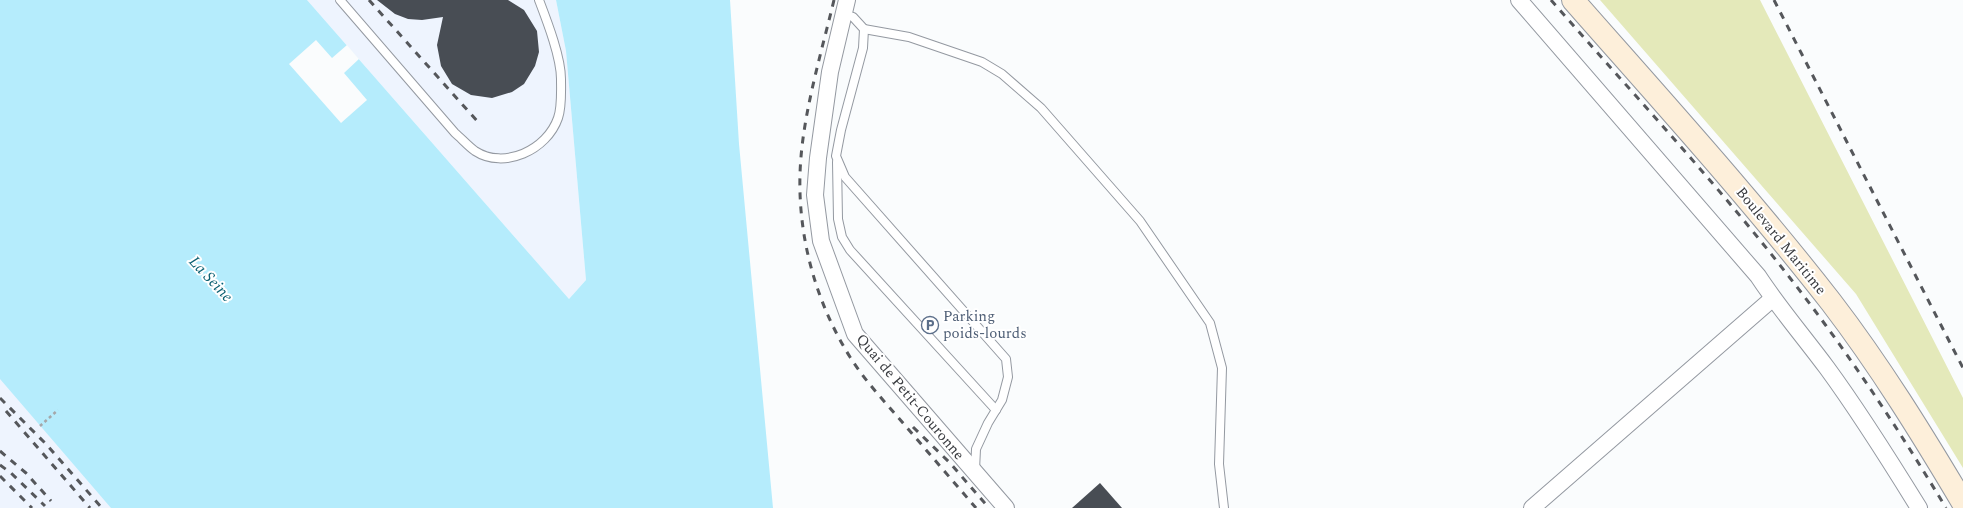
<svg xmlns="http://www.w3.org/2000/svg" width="1963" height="508" font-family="Spectral,serif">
  <rect width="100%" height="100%" fill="#fafcfd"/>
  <g fill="#eef4fe">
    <path d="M 307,0 L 556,0 L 566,51 L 586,280 L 569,299 Z"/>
    <path d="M 0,295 L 230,508 L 0,508 Z"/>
  </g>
  <path fill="#e4e9ba" d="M 1600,0 L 1760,0 L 1963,398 L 1963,468 L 1856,294 Z"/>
  <path fill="#b5ecfc" d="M 0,0 L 307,0 L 569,299 L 586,280 L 566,51 L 556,0 L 730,0 L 739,144 L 773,508 L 111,508 L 0,379 Z"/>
  <path fill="#fafcfd" d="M 316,40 L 332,58 L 347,45 L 359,59 L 344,73 L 367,100 L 341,123 L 289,64 Z"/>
  <g fill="#484d54">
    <path d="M 377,0 L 508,0 L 524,10 L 537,31 L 539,52 L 535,66 L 524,84 L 512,92 L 492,98 L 471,95 L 452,84 L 441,66 L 437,45 L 443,17 L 422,20 L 408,19 L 395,14 Z"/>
    <path d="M 1100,483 L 1122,508 L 1072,508 Z"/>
  </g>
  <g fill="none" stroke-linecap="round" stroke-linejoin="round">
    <g stroke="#9499a1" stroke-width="10">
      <g id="lane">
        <path d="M 340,0 L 455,133 C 461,138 468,146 475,151 C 504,170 547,150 558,118 C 562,107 561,91 561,79 C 561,57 547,21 539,0"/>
        <path d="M 844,14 L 853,17 L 864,29 L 863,48 L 841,130 L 836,156 L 845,177 L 1006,359 L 1008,377 L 1002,400 L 988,423 L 976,449 L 975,470"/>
        <path d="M 864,29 L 909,37 L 982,62 L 1002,74 L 1041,108 L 1140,221 L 1210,323 L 1222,368 L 1219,464 L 1224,508"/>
        <path d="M 837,162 L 838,219 L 842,237 L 850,250 L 996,410"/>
      </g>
    </g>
    <g stroke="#9499a1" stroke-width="18">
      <g id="street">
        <path d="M 847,0 L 830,72 L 818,158 L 815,195 L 821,241 L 855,334 L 1006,508"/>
        <path d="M 1519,0 L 1758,276 C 1779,308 1804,337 1827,368 C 1860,413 1890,461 1919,508"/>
        <path d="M 1532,508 L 1772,299"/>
      </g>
    </g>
    <g stroke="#9499a1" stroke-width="24">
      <path id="secondary" d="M 1573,0 C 1661,100 1750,198 1831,302 C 1880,366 1922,434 1963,503"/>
    </g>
    <path stroke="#a5a7a9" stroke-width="2.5" stroke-dasharray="3 3" stroke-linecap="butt" d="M 40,426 L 58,410"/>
    <use href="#lane" stroke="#fff" stroke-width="8"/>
    <use href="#street" stroke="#fff" stroke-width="16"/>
    <use href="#secondary" stroke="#fdefda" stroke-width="22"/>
    <g stroke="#55575b" stroke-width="3" stroke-dasharray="7 7" stroke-linecap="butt">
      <path d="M 369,0 L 478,122"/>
      <path d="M 834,0 C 822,50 805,107 801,157 C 795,226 813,298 850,357 C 865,381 885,402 903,423 C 927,451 952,480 976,508"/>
      <path d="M 1551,0 C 1631,92 1715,181 1790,278 C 1847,351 1898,428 1946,508"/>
      <path d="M 1774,0 L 1963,368"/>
      <path d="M 0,398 L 46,444 L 102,508"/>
      <path d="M 6,411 L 90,508"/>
      <path d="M 913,427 L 950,463 L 989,508"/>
      <path d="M 0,451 L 26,473 L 51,501"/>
      <path d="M 0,465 L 11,473 L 45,506"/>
      <path d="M 0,476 L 32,508"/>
    </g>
  </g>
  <defs>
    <g id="parking-ring" transform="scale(0.9)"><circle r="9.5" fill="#fff" stroke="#5c6f8a" stroke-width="1.5"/><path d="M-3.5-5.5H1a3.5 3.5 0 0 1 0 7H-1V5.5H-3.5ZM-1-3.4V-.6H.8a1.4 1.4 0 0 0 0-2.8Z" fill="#5c6f8a"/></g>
  </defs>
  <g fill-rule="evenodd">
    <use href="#parking-ring" x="930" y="325"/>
  </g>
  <g text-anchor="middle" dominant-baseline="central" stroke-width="4" stroke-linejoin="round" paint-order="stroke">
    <g font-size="15" fill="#3a3c40" stroke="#fff">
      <text transform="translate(1781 241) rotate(51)">Boulevard Maritime</text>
      <text transform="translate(910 397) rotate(50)">Quai de Petit-Couronne</text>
    </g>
    <g font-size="15" fill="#4e5e75" stroke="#fff" text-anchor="start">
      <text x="943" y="316">Parking<tspan x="943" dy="17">poids-lourds</tspan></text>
    </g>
    <g font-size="16" font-style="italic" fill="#0b6072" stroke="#fff">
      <text transform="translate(211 279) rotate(47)">La Seine</text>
    </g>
  </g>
</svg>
